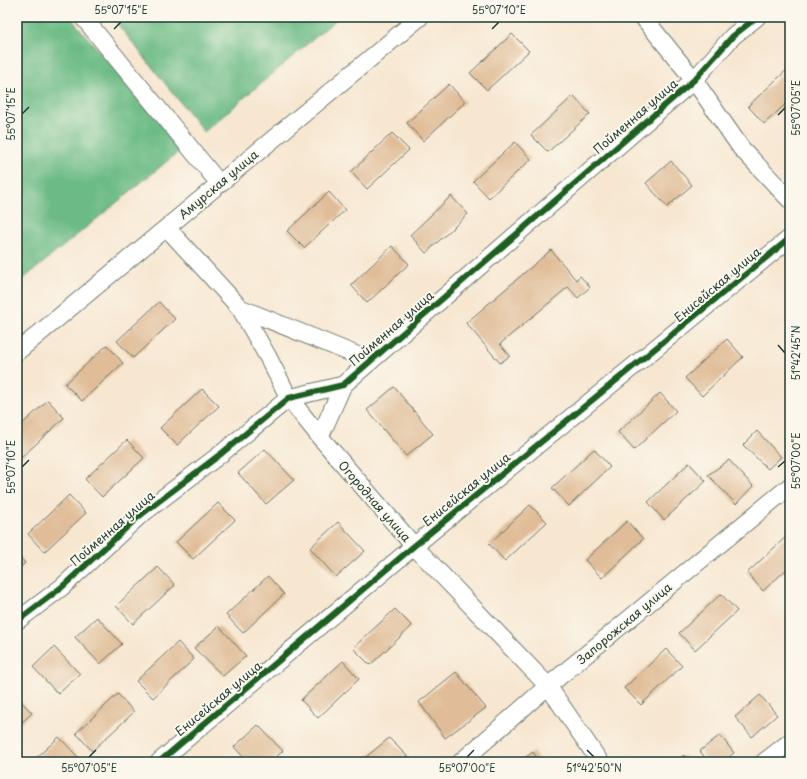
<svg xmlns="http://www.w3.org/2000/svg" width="807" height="779" font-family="'Playpen Sans',sans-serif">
  <rect width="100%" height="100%" fill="#fbf7ec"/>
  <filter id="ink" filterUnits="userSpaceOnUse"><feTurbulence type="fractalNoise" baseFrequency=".025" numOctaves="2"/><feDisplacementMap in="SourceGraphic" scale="8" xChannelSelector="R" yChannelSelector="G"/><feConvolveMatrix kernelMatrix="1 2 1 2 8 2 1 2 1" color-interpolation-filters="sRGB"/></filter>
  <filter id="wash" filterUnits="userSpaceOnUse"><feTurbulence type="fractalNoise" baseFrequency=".012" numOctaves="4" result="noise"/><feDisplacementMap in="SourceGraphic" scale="16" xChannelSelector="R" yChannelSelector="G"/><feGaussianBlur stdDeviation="0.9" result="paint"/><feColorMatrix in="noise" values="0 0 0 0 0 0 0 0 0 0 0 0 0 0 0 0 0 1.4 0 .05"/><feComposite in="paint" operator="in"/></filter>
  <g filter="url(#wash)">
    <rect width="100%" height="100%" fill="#f7e7d1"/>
    <g fill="#6cbb84" stroke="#467c5c">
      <path d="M 17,17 L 70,17 L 182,149 L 17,284 Z"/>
      <path d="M 112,17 L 339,17 L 204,132 Z"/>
    </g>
    <g id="blocks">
      <g fill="#e0bd98">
        <path d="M 512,34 L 529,51 L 487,90 L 470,73 Z"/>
        <path d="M 790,67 L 790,100 L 764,124 L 748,106 Z"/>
        <path d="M 449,84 L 465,102 L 423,141 L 407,123 Z"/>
        <path d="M 573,96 L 590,114 L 548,152 L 531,135 Z"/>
        <path d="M 392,133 L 409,150 L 367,189 L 351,172 Z"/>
        <path d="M 515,142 L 531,159 L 489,198 L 473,181 Z"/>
        <path d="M 671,161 L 692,185 L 667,207 L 646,183 Z"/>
        <path d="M 329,192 L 345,210 L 304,248 L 287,231 Z"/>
        <path d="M 451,196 L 468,214 L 426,253 L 410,235 Z"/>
        <path d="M 392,246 L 409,264 L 367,303 L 351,285 Z"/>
        <path d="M 551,250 L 576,280 L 580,276 L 590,287 L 578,298 L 568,287 L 500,344 L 510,356 L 500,363 L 466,323 Z"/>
        <path d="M 159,302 L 175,319 L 133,358 L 117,341 Z"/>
        <path d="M 727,339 L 743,357 L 702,396 L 685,378 Z"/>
        <path d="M 107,345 L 123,363 L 82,401 L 65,384 Z"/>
        <path d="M 394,387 L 433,434 L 406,456 L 367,410 Z"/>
        <path d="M 202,389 L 219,406 L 177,445 L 160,428 Z"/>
        <path d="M 660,393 L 676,411 L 634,450 L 618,432 Z"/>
        <path d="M 48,400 L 64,418 L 22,457 L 17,451 L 17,429 Z"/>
        <path d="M 757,431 L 781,457 L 768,469 L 743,445 Z"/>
        <path d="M 127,440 L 144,458 L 102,497 L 85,479 Z"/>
        <path d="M 265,449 L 294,480 L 266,504 L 238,473 Z"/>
        <path d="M 594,449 L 610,467 L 569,506 L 552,488 Z"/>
        <path d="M 729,460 L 753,486 L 736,504 L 708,475 Z"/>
        <path d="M 689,463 L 706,481 L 664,520 L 648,502 Z"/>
        <path d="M 69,495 L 86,513 L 44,552 L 28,534 Z"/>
        <path d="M 218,503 L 235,520 L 193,559 L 176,542 Z"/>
        <path d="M 530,505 L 547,522 L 505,561 L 489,544 Z"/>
        <path d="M 627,521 L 643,539 L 602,578 L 585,560 Z"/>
        <path d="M 338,522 L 365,551 L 336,577 L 310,548 Z"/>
        <path d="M 789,534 L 790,536 L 790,566 L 763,591 L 747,573 Z"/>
        <path d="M 17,554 L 25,563 L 17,571 Z"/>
        <path d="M 158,567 L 175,585 L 133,624 L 116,606 Z"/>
        <path d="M 268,576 L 284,594 L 243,633 L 226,615 Z"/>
        <path d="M 721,594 L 737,611 L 695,650 L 679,633 Z"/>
        <path d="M 395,609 L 412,626 L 370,665 L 353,648 Z"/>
        <path d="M 97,617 L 122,644 L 100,664 L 75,637 Z"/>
        <path d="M 219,626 L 246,656 L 223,676 L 194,648 Z"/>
        <path d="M 178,642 L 194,659 L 153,698 L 136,681 Z"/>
        <path d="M 54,647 L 80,674 L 58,694 L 33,667 Z"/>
        <path d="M 666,649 L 682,666 L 641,705 L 624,688 Z"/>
        <path d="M 343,661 L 359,679 L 318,718 L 301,700 Z"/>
        <path d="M 456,672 L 486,708 L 445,738 L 419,702 Z"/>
        <path d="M 118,694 L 134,712 L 92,751 L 76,733 Z"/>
        <path d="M 760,695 L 777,715 L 752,737 L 735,717 Z"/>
        <path d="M 17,697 L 32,713 L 17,727 Z"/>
        <path d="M 258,725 L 283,751 L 270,762 L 248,762 L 234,747 Z"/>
        <path d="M 720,735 L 734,753 L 722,762 L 708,762 L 700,751 Z"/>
        <path d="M 59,737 L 83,762 L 37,762 L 35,759 Z"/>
        <path d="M 389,738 L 413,762 L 360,762 Z"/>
        <path d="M 533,752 L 540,762 L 519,762 Z"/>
        <path d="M 684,755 L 689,762 L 675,762 Z"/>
      </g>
    </g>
  </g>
  <g filter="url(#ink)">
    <use href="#blocks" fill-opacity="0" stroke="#6b786b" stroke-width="1"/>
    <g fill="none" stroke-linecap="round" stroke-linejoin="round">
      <g stroke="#6b786b" stroke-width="19">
        <g id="minor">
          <path d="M 83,17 L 219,183"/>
          <path d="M 643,17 L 694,80 L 741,148 L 790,200"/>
          <path d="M 167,228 L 240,308 L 268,357 L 289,398 L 320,437 L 414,546 L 548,686 L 600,762"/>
          <path d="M 240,308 L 371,361"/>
          <path d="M 17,352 L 420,17"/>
          <path d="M 320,437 L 343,385"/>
          <path d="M 17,621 L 62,587 L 138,517 L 222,453 L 289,398 L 343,385 L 694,80 L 733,36 L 757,17"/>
          <path d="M 159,762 L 414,546 L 790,238"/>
          <path d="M 461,762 L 548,686 L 790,486"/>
          <path d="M 764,762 L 790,742"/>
        </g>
      </g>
      <use href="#minor" stroke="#fff" stroke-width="17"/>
      <g stroke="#fbf7ec" stroke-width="8">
        <g id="cycleway">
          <path d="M 17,621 L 62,587 L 138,517 L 222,453 L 289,398 L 343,385 L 694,80 L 733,36 L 757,17"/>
          <path d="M 159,762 L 414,546 L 790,238"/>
        </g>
      </g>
      <use href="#cycleway" stroke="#1b5e20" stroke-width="6"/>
    </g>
  </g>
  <path fill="none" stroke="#1f3d34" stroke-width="1.5" d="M 114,29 L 121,22M 492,29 L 499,22M 22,114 L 29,107M 778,115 L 785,108M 778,345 L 785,353M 22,467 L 29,460M 778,467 L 785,461M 587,750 L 594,757M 89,757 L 96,750M 467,757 L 474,750"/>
  <g text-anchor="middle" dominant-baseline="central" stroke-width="4" stroke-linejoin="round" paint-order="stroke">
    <g font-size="12" fill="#1f3d34" stroke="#fbf7ec">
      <text transform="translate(635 116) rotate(-41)">Пойменная улица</text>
      <text transform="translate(218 184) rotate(-40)">Амурская улица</text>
      <text transform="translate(717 284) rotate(-40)">Енисейская улица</text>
      <text transform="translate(391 328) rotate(-41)">Пойменная улица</text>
      <text transform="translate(466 489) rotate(-39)">Енисейская улица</text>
      <text transform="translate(375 501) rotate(49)">Огородная улица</text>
      <text transform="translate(112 528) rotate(-41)">Пойменная улица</text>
      <text transform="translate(624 623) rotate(-40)">Запорожская улица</text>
      <text transform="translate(218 698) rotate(-40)">Енисейская улица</text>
    </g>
  </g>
  <rect width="807" height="779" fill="none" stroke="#fbf7ec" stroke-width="44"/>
  <rect x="22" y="22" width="763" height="735" fill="none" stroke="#1f3d34" stroke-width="1.5"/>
  <g font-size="10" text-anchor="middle" fill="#1f3d34">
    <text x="121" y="14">55°07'15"E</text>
    <text x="499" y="14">55°07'10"E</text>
    <text transform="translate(796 108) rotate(-90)" y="4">55°07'05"E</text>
    <text transform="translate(11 114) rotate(-90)" y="4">55°07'15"E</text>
    <text transform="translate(796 353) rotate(-90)" y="4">51°42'45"N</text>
    <text transform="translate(796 461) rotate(-90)" y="4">55°07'00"E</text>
    <text transform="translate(11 467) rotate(-90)" y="4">55°07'10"E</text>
    <text x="89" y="772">55°07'05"E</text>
    <text x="467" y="772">55°07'00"E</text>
    <text x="594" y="772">51°42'50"N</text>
  </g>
</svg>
